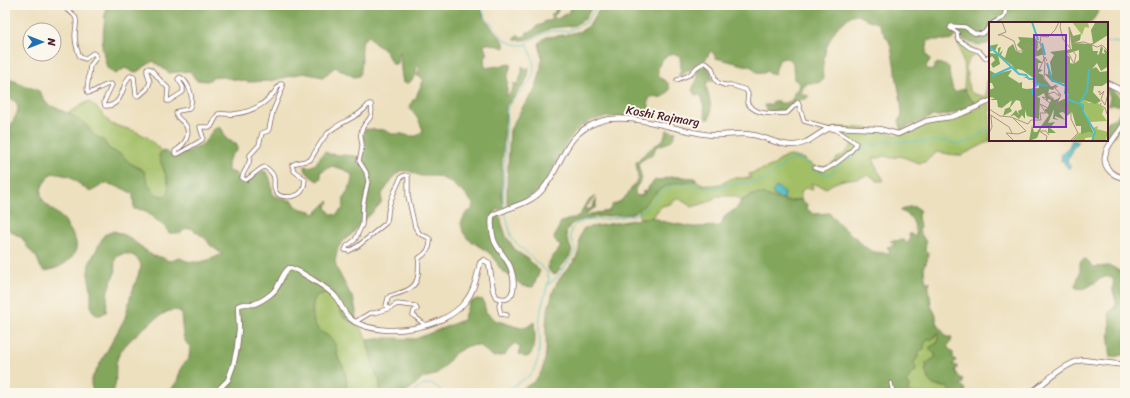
<svg xmlns="http://www.w3.org/2000/svg" width="1130" height="398" font-family="Sriracha,sans-serif">
  <rect width="100%" height="100%" fill="#fbf7ec"/>
  <filter id="ink" filterUnits="userSpaceOnUse"><feTurbulence type="fractalNoise" baseFrequency=".025" numOctaves="2"/><feDisplacementMap in="SourceGraphic" scale="8" xChannelSelector="R" yChannelSelector="G"/><feConvolveMatrix kernelMatrix="1 2 1 2 8 2 1 2 1" color-interpolation-filters="sRGB"/></filter>
  <filter id="wash" filterUnits="userSpaceOnUse"><feTurbulence type="fractalNoise" baseFrequency=".012" numOctaves="4" result="noise"/><feDisplacementMap in="SourceGraphic" scale="16" xChannelSelector="R" yChannelSelector="G"/><feGaussianBlur stdDeviation="0.9" result="paint"/><feColorMatrix in="noise" values="0 0 0 0 0 0 0 0 0 0 0 0 0 0 0 0 0 1.4 0 .05"/><feComposite in="paint" operator="in"/></filter>
  <g filter="url(#wash)">
    <rect width="100%" height="100%" fill="#ede0bf"/>
    <g fill="#a3bf66" stroke="#766f48">
      <path d="M 958,40 L 978,51 L 980,53 L 970,58 L 966,65 L 969,90 L 974,94 L 986,97 L 987,81 L 990,79 L 990,99 L 975,105 L 976,103 L 969,98 L 964,89 L 965,72 Z"/>
      <path d="M 89,101 L 100,111 L 111,124 L 135,131 L 147,137 L 162,151 L 159,156 L 169,186 L 169,191 L 167,196 C 151,198 148,184 144,171 L 130,163 L 122,155 L 109,149 L 103,140 L 94,135 L 84,123 L 68,113 Z"/>
      <path d="M 990,103 L 990,140 L 992,140 L 962,155 L 955,155 L 937,152 L 925,162 L 919,163 L 900,156 L 891,158 L 885,156 L 879,158 L 873,158 L 878,171 L 883,178 L 883,181 L 877,181 C 870,174 867,174 858,179 C 851,177 832,182 827,188 L 814,184 L 811,183 L 813,188 L 812,190 L 805,188 L 801,192 L 801,199 L 793,201 L 783,201 L 785,197 L 773,195 L 778,198 L 783,199 L 782,201 C 763,196 761,189 741,201 L 738,198 L 734,196 L 717,196 L 709,202 L 692,207 C 687,203 683,202 678,198 L 670,204 L 662,206 L 652,217 L 641,218 L 639,217 L 638,196 L 643,195 L 644,194 L 642,192 L 648,190 L 649,186 L 652,184 L 655,180 C 661,181 665,178 671,177 C 676,176 688,178 695,178 C 701,189 723,186 731,178 L 751,178 L 749,174 L 774,165 L 784,157 L 791,156 L 799,158 L 805,159 L 809,163 L 820,169 L 835,162 L 836,159 C 843,155 851,150 852,142 L 835,131 L 828,130 L 839,127 L 877,129 L 895,135 L 903,134 L 921,124 L 955,118 Z"/>
      <path d="M 319,294 L 325,294 L 333,298 L 344,317 L 355,323 L 362,330 L 367,340 L 374,369 L 380,381 L 380,393 L 352,393 L 346,389 L 346,378 L 343,366 L 338,358 L 337,351 L 328,336 L 318,331 L 313,320 L 313,303 L 315,297 Z"/>
      <path d="M 937,332 L 939,333 L 938,340 L 934,346 L 934,353 L 936,357 L 926,364 L 928,367 L 926,367 C 926,371 926,374 928,377 C 934,390 937,384 949,388 L 949,392 L 945,393 L 908,393 L 907,388 L 911,387 L 906,382 L 910,374 L 915,372 L 913,365 L 919,351 L 928,338 L 932,340 Z"/>
    </g>
    <g fill="#82a65b" stroke="#666243">
      <path d="M 106,5 L 479,5 L 485,19 L 504,42 L 504,48 C 498,46 489,42 484,45 L 486,52 L 488,53 L 484,59 L 485,68 L 511,64 L 507,79 L 508,82 L 507,84 L 507,96 L 509,95 L 514,86 L 513,84 L 518,84 C 520,79 523,71 522,66 L 527,69 L 529,67 L 528,76 L 524,85 L 506,106 L 502,163 L 502,200 L 504,208 L 495,211 L 501,218 L 502,224 L 506,236 L 516,251 L 527,258 L 540,271 L 533,287 L 523,286 L 500,269 L 495,259 L 488,252 L 468,239 L 463,232 L 461,223 L 466,213 L 472,210 L 473,204 L 466,195 L 449,181 L 436,176 L 421,176 L 408,171 L 401,171 L 396,174 L 382,194 L 381,203 L 370,215 L 360,223 L 352,234 L 344,240 L 338,248 L 335,261 L 337,269 L 354,301 L 356,311 L 355,323 C 352,322 347,320 344,317 C 337,310 337,297 326,294 C 311,291 310,313 314,322 C 318,333 326,332 333,341 C 337,346 336,352 338,358 C 339,361 341,363 343,366 C 346,374 348,385 344,393 L 169,393 L 177,381 L 182,366 L 189,358 L 190,347 C 179,337 184,324 180,311 C 175,310 170,310 165,313 C 152,320 123,343 118,357 C 113,368 119,383 112,393 L 95,393 C 91,388 90,384 92,378 L 125,318 L 130,298 L 141,267 C 140,250 108,248 116,270 L 108,290 L 106,312 L 101,315 L 96,315 L 92,310 L 91,306 L 91,290 L 88,274 L 89,264 L 104,235 L 114,231 L 127,236 L 153,256 L 161,257 L 169,261 L 180,258 C 195,266 208,261 222,254 L 210,245 L 206,239 L 191,228 L 185,229 L 181,233 L 169,233 L 165,227 L 144,210 L 134,209 L 133,194 L 124,189 L 106,183 L 90,192 L 69,176 L 52,173 C 48,178 41,185 41,192 C 40,203 56,211 62,218 C 65,220 66,222 67,225 C 73,235 80,243 74,254 C 68,264 56,269 45,271 L 41,268 L 37,258 L 28,248 L 23,239 L 9,230 L 6,220 L 5,160 L 9,149 L 10,127 L 17,113 L 18,108 L 16,102 L 5,95 L 5,77 L 39,91 L 47,104 L 68,113 L 84,123 L 94,135 L 103,140 L 109,149 L 122,155 L 130,163 L 144,171 C 148,184 151,198 167,196 C 173,182 161,168 159,155 L 162,151 L 167,152 L 171,155 L 176,157 L 200,146 L 204,143 L 210,134 L 217,126 L 222,129 L 227,140 L 234,142 L 237,145 L 237,151 C 228,155 228,162 228,171 L 235,173 L 241,180 L 248,182 L 262,171 L 266,172 C 273,179 270,188 274,196 L 293,201 C 297,209 302,209 311,211 L 312,214 L 316,213 L 328,201 L 329,202 L 326,206 L 327,209 L 331,214 L 336,215 L 343,208 C 344,205 343,200 344,198 C 347,192 353,182 352,175 L 345,170 L 332,166 L 320,172 L 321,178 L 318,181 C 313,179 304,172 304,166 C 317,169 318,158 325,151 L 329,154 L 355,156 L 362,159 C 365,150 367,143 362,135 L 365,129 L 384,130 L 392,134 L 402,134 L 409,136 L 417,136 L 423,130 L 418,119 L 409,107 L 413,100 L 416,98 L 418,92 L 424,79 L 417,76 L 418,72 L 420,68 L 419,65 L 417,67 L 415,77 L 409,83 L 403,83 L 401,70 L 400,52 L 398,55 L 397,64 L 392,64 L 385,50 L 375,44 L 369,36 L 363,40 C 360,52 364,65 359,76 L 354,77 L 335,67 L 323,77 L 303,73 L 270,81 L 249,82 L 217,76 L 207,81 L 196,80 L 190,71 L 169,73 L 153,61 L 135,73 L 125,68 L 116,74 L 107,68 L 102,47 Z"/>
      <path d="M 556,5 L 558,5 L 559,7 L 557,13 L 553,17 L 557,19 L 569,12 L 570,6 L 593,5 L 585,19 L 573,26 L 551,28 L 526,40 L 515,40 L 515,37 L 518,34 L 520,37 L 526,36 L 527,32 L 531,32 L 537,26 L 543,24 L 545,21 L 549,21 L 552,18 L 550,16 L 554,13 L 557,7 Z"/>
      <path d="M 612,5 L 1101,5 L 1098,12 L 1091,23 L 990,23 L 990,43 C 975,48 969,42 955,35 L 953,39 L 949,41 L 945,40 L 928,40 L 926,55 L 929,57 L 930,60 L 926,66 L 927,69 L 932,71 L 935,65 L 938,63 L 949,67 C 949,76 951,84 954,92 L 964,89 L 969,98 L 976,103 L 964,111 L 941,116 L 933,116 L 901,130 L 899,120 L 902,115 L 901,102 L 891,47 L 889,41 L 886,37 L 878,23 C 869,22 859,13 852,15 C 850,16 847,19 845,21 C 842,24 838,26 836,29 C 826,42 821,64 823,79 L 819,83 L 808,83 L 803,88 L 801,94 L 809,96 L 805,100 L 802,99 L 786,112 L 778,110 L 773,112 L 772,110 L 766,111 L 764,105 L 771,105 L 773,101 L 778,101 L 779,103 C 788,104 794,101 794,92 L 799,88 L 799,83 L 794,79 L 793,63 C 790,58 785,57 779,60 L 774,75 L 770,74 L 767,71 L 764,73 C 758,73 755,72 752,67 L 716,58 L 712,51 L 710,52 L 705,60 L 700,62 L 678,78 L 681,69 L 680,56 C 667,49 656,63 658,76 L 668,83 L 670,89 C 661,104 659,93 649,98 C 647,109 653,108 646,120 C 631,118 617,115 601,118 C 564,125 560,166 539,190 C 531,198 518,203 507,206 L 507,184 L 510,130 L 522,108 L 534,92 L 540,74 L 542,58 L 539,43 L 546,37 L 564,35 L 581,31 L 589,26 L 599,10 L 601,9 L 604,12 Z"/>
      <path d="M 705,65 C 710,68 712,75 713,81 L 708,81 L 706,85 C 708,96 714,109 709,119 L 706,119 L 702,98 L 700,95 L 695,95 L 692,90 L 697,80 L 698,73 L 695,72 L 697,69 Z"/>
      <path d="M 1107,86 C 1120,92 1128,106 1123,120 C 1121,126 1117,132 1113,137 L 1107,137 L 1107,122 L 1117,117 L 1121,109 L 1120,105 L 1108,105 L 1110,97 L 1107,91 Z"/>
      <path d="M 667,130 L 676,132 C 671,146 667,141 657,147 C 654,149 654,153 651,155 C 647,158 642,159 638,164 L 642,179 L 635,189 L 635,194 L 638,196 L 643,195 L 645,193 L 642,192 L 648,190 L 649,186 L 652,184 L 655,180 C 661,181 665,178 671,177 C 676,176 688,178 695,178 L 697,181 C 684,182 671,182 661,189 C 650,196 643,211 630,214 C 617,216 574,216 568,228 C 563,235 570,244 572,251 L 569,257 L 555,275 C 539,268 555,255 560,248 L 560,245 L 555,241 L 554,238 L 561,222 L 580,216 C 583,207 587,200 596,196 L 585,208 L 586,210 L 592,208 L 596,199 L 596,207 L 585,214 L 589,215 L 590,214 L 609,211 L 612,205 L 619,202 L 627,195 L 638,179 L 636,162 L 649,150 L 663,140 Z"/>
      <path d="M 755,194 C 775,194 779,206 801,199 L 803,203 L 806,203 L 807,205 L 806,209 L 810,211 L 813,214 L 829,213 C 835,218 839,224 845,229 C 849,233 854,236 857,239 C 868,251 872,253 888,253 L 890,251 L 887,247 L 895,245 L 890,241 L 891,241 L 904,240 L 907,244 L 910,239 L 909,234 L 911,234 L 915,237 L 916,237 C 915,223 913,215 900,211 C 907,207 914,204 920,210 C 915,217 922,224 919,231 L 926,242 L 925,251 L 928,252 L 929,257 L 927,259 L 928,260 L 924,263 L 927,263 L 924,266 C 924,272 925,277 926,282 L 930,282 L 928,290 L 930,295 L 931,306 L 936,315 L 936,320 L 940,328 L 947,337 L 952,337 L 951,342 L 947,346 L 953,353 L 953,357 L 956,360 L 953,365 L 957,366 L 957,369 L 955,370 L 959,377 L 963,379 L 963,383 L 960,385 L 964,387 L 966,390 L 965,393 L 945,393 L 949,392 L 949,388 C 941,385 933,388 929,380 C 927,375 925,372 926,367 L 928,366 L 925,364 L 936,357 L 934,353 L 930,350 L 930,347 L 938,343 L 938,332 L 932,340 L 928,338 L 924,345 L 924,349 L 919,351 L 918,357 L 913,364 L 916,367 L 915,372 L 910,374 L 910,377 L 906,382 L 911,387 L 908,388 L 908,393 L 513,393 C 521,389 534,384 539,376 C 548,361 546,344 546,328 C 546,315 550,302 554,289 C 559,275 572,267 578,254 C 581,244 577,237 584,228 L 652,217 L 665,222 L 694,227 L 721,226 L 724,217 L 738,207 L 741,201 Z"/>
      <path d="M 1085,259 L 1087,260 L 1094,267 L 1109,266 L 1113,267 L 1125,275 L 1125,354 L 1111,358 L 1109,343 L 1110,328 L 1109,312 L 1116,306 C 1117,300 1114,297 1113,291 C 1112,286 1115,282 1112,277 C 1098,273 1089,295 1075,287 L 1080,272 L 1080,262 Z"/>
      <path d="M 477,299 L 483,300 L 486,312 L 495,320 L 517,327 L 527,327 L 534,322 C 535,334 537,347 529,356 L 525,357 L 519,354 L 520,348 L 516,343 L 511,346 L 505,355 L 494,357 L 478,345 L 468,346 L 455,353 L 444,367 L 435,375 L 422,378 L 406,393 L 380,393 L 380,381 L 374,369 L 367,340 L 387,338 L 415,339 L 463,320 L 469,303 Z"/>
    </g>
    <g fill="#4dbcc3" stroke="#4c6e77">
      <path d="M 1072,140 L 1078,141 L 1071,151 L 1072,153 L 1067,159 L 1068,163 L 1070,165 L 1069,169 L 1064,164 L 1065,161 L 1061,161 L 1062,157 L 1060,155 L 1069,147 Z"/>
      <path d="M 777,187 L 785,193 L 784,199 L 778,198 L 772,193 L 775,188 Z"/>
    </g>
    <g fill="none" stroke-linecap="round" stroke-linejoin="round">
      <g stroke="#4dbcc3" stroke-width="1">
        <path d="M 481,5 C 482,14 487,20 494,26 C 497,29 499,33 501,36 C 508,43 519,47 527,44 L 530,40 L 550,31 L 568,31 L 585,23 L 598,5"/>
        <path d="M 1107,42 L 1125,43"/>
        <path d="M 504,208 L 503,194 L 507,109 C 511,101 515,98 521,92 C 538,77 536,63 527,44"/>
        <path d="M 548,285 L 558,276 L 576,251 L 570,236 L 572,228 L 575,225 L 583,221 L 607,219 L 635,215 L 647,208 L 661,192 L 674,185 L 688,184 L 710,189 L 733,184 L 763,181 L 779,170 L 781,166 L 785,163 L 792,160 L 798,159 L 804,161 L 818,173 L 831,174 L 843,160 L 851,158 L 865,147 L 872,145 L 889,141 L 914,142 L 947,141 L 955,144 L 961,144 L 975,139 L 983,132 L 990,130"/>
        <path d="M 413,393 C 424,382 433,380 443,393"/>
        <path d="M 476,393 L 479,392 L 480,393"/>
        <path d="M 502,393 L 529,376 L 533,372 L 538,359 L 540,341 L 539,328 L 541,309 L 549,279 L 547,272 L 514,241 L 511,236 L 505,211"/>
      </g>
    </g>
  </g>
  <g filter="url(#ink)">
    <g fill="none" stroke-linecap="round" stroke-linejoin="round">
      <g stroke="#83635f" stroke-width="5">
        <g id="minor">
          <path d="M 65,5 L 67,10 C 80,17 76,22 75,35 C 75,42 77,50 80,57 L 85,59 L 93,53 L 96,55 L 96,58 L 90,66 L 87,89 L 88,93 C 96,92 103,84 111,84 L 112,85 L 104,102 L 105,106 C 124,107 122,82 130,76 L 134,77 L 136,95 L 139,96 L 147,89 L 150,82 L 147,72 L 147,68 L 151,69 L 160,80 L 168,88 L 167,101 L 169,101 L 183,92 L 183,87 L 178,79 L 180,77 C 189,82 195,99 189,109 L 178,111 L 176,113 C 177,119 180,119 184,123 C 193,133 184,146 175,151 L 175,154 L 178,154 L 202,140 L 203,137 L 200,127 L 211,127 L 218,114 C 224,113 229,115 234,114 C 254,112 270,101 280,84 L 282,84 L 283,87 L 273,111 L 269,129 L 268,131 L 262,133 L 259,145 L 250,155 C 250,169 244,167 242,178 L 246,180 C 251,177 261,167 265,167 C 281,178 270,184 276,192 C 280,199 297,198 302,191 C 304,187 305,184 305,179 L 294,171 L 292,165 L 296,163 L 310,160 C 317,150 321,139 330,131 C 342,121 360,117 369,104 L 371,104 C 375,122 363,120 361,133 C 360,137 362,141 362,145 C 362,151 360,156 359,161 L 366,172 L 368,181 L 363,205 L 362,225 L 355,240 L 347,246 L 345,250 L 349,251 L 358,246 L 386,223 C 389,218 387,213 389,207 C 391,197 397,187 401,177 L 405,175 L 408,176 L 408,196 L 415,227 L 420,234 L 427,237 L 430,239 C 431,248 426,254 419,258 C 418,263 419,269 418,274 C 417,290 403,292 390,296 L 388,298 L 386,306 L 389,309 L 397,304 L 415,306 L 417,309 L 414,311 L 413,315 L 425,325"/>
          <path d="M 993,23 L 1004,17 L 1007,5"/>
          <path d="M 990,25 L 985,32 L 982,34 L 974,33 L 965,27 L 951,26 L 950,28 L 957,32 L 958,39 L 970,48 L 979,51 L 985,58 L 990,57"/>
          <path d="M 677,80 L 689,75 L 697,67 L 705,62 L 712,68 L 716,81 L 719,83 L 724,85 L 731,85 L 746,90 L 748,94 L 747,103 C 757,116 773,114 787,113 L 798,102 L 804,121 L 836,130 L 856,143 C 855,151 832,167 824,170 C 821,171 818,169 815,168"/>
          <path d="M 501,299 L 499,306 L 501,314 L 507,315"/>
          <path d="M 355,322 L 370,313 L 375,313 L 387,309"/>
          <path d="M 891,383 L 893,393"/>
        </g>
      </g>
      <g stroke="#83635f" stroke-width="6">
        <g id="major">
          <path d="M 1107,83 L 1119,89 L 1125,96"/>
          <path d="M 1125,122 C 1120,132 1110,141 1106,152 C 1101,166 1111,176 1125,178"/>
          <path d="M 215,393 L 228,380 L 233,366 L 237,348 L 239,329 L 238,306 C 243,302 249,305 254,304 C 260,302 266,298 271,294 C 281,287 280,275 289,268 C 295,267 330,290 335,296 C 342,305 344,316 355,322 C 385,338 444,329 465,302 C 474,292 477,276 480,263 L 484,260 L 489,263 L 493,290 L 496,297 C 500,299 504,300 508,298 C 516,293 514,277 511,269 C 508,259 498,251 494,240 C 492,233 491,223 492,216 C 495,213 501,212 505,210 C 518,205 533,201 542,190 C 564,165 562,135 598,122 C 627,110 679,132 711,135 C 725,136 739,132 753,135 C 767,137 779,146 794,145 C 810,145 819,130 834,127 L 879,129 L 898,134 L 926,121 L 936,119 L 951,117 L 963,113 L 990,101"/>
          <path d="M 1031,393 C 1044,383 1066,362 1083,360 L 1125,365"/>
        </g>
      </g>
      <use href="#minor" stroke="#fff" stroke-width="3.5"/>
      <use href="#major" stroke="#fff" stroke-width="4.5"/>
    </g>
  </g>
  <g text-anchor="middle" dominant-baseline="central" stroke-width="4" stroke-linejoin="round" paint-order="stroke">
    <g font-size="12" fill="#4a1f2b" stroke="#fbf7ec">
      <text transform="translate(663 116) rotate(10)">Koshi Rajmarg</text>
    </g>
  </g>
  <g transform="translate(989 22)">
    <rect width="119" height="119" fill="#ede0bf"/>
    <path d="M 83,0 L 99,0 L 100,6 L 96,5 L 93,13 ZM 95,78 L 100,81 L 109,81 L 115,87 L 113,92 L 118,99 L 101,100 L 91,80 ZM 109,104 L 108,107 L 119,110 L 117,118 L 103,119 L 106,112 L 104,106 ZM 100,110 L 105,112 L 104,115 L 96,116 L 96,119 L 82,119 L 90,111 Z" fill="#a3bf66"/>
    <path d="M 119,0 L 119,13 L 103,23 L 104,29 L 109,29 L 108,33 L 110,32 L 112,24 L 114,26 L 113,31 L 116,32 L 115,29 L 115,27 L 119,30 L 118,45 L 112,49 L 108,41 L 103,47 L 107,45 L 111,50 L 119,49 L 119,60 L 113,64 L 105,64 L 104,70 L 112,79 L 106,82 L 95,78 L 91,80 L 105,112 L 100,110 L 92,112 L 92,104 L 87,104 L 83,90 L 78,94 L 74,90 L 70,91 L 76,98 L 66,94 L 66,96 L 70,98 L 64,97 L 65,87 L 59,101 L 66,100 L 61,106 L 67,111 L 59,111 L 59,106 L 53,104 L 48,116 L 40,119 L 43,103 L 45,110 L 48,110 L 60,93 L 55,88 L 59,86 L 62,78 L 59,77 L 58,80 L 55,71 L 48,75 L 51,76 L 50,97 L 38,94 L 36,88 L 36,97 L 33,93 L 30,97 L 25,93 L 21,95 L 27,88 L 30,93 L 29,89 L 33,87 L 31,79 L 27,78 L 21,86 L 23,89 L 14,94 L 16,87 L 21,85 L 23,78 L 13,86 L 9,85 L 8,78 L 1,78 L 6,76 L 0,75 L 0,68 L 5,66 L 3,61 L 0,61 L 0,48 L 7,52 L 23,48 L 19,54 L 30,61 L 33,60 L 33,66 L 37,67 L 50,66 L 50,62 L 55,64 L 50,61 L 48,63 L 42,59 L 46,60 L 43,57 L 38,57 L 38,56 L 34,56 L 37,55 L 36,53 L 39,57 L 46,57 L 33,48 L 28,47 L 27,50 L 23,43 L 9,33 L 11,42 L 4,46 L 2,42 L 6,38 L 3,34 L 0,37 L 0,31 L 8,32 L 1,25 L 3,29 L 0,30 L 0,24 L 9,22 L 6,29 L 9,31 L 9,26 L 12,25 L 10,32 L 14,28 L 12,33 L 16,36 L 19,26 L 24,22 L 27,29 L 32,31 L 34,29 L 28,23 L 31,19 L 29,15 L 46,16 L 48,18 L 48,29 L 53,25 L 55,32 L 46,35 L 54,41 L 49,41 L 49,47 L 54,48 L 49,51 L 54,53 L 55,57 L 62,65 L 68,62 L 64,68 L 60,67 L 59,73 L 65,78 L 71,76 L 69,80 L 75,77 L 87,79 L 77,77 L 80,73 L 77,70 L 75,61 L 63,60 L 55,51 L 60,53 L 59,52 L 59,48 L 63,54 L 61,40 L 65,33 L 61,30 L 83,27 L 80,5 L 84,14 L 92,12 L 91,18 L 85,21 L 100,22 L 104,21 L 102,8 L 106,1 ZM 90,28 L 90,38 L 85,42 L 81,41 L 81,35 L 77,32 Z" fill="#82a65b" fill-rule="evenodd"/>
    <path fill="none" stroke="#4dbcc3" stroke-width="2" d="M 43,0 L 49,18M 53,21 L 56,33M 0,24 L 30,52 L 37,53 L 40,57 L 46,57 L 48,62 L 59,64M 58,41 L 63,58 L 77,64 L 76,71 L 79,73 L 77,77 L 94,83 L 94,89 L 106,110 L 103,119M 3,54 L 23,45M 44,73 L 44,67 L 48,62M 91,80 L 98,69 L 100,47"/>
    <path fill="none" stroke="#ac9384" stroke-width="1" d="M 13,0 L 17,10 L 9,13 L 13,13 L 25,19 L 28,29 L 34,29 L 39,21 L 43,26 L 46,23 L 47,28 L 49,25 L 48,19 L 51,21M 70,0 L 66,8 L 59,15 L 52,14 L 51,21 L 56,40 L 55,56 L 62,65 L 69,64 L 66,66 L 72,73 L 67,82 L 70,86 L 82,89 L 82,97 L 89,111 L 81,119M 72,0 L 71,5 L 74,17 L 81,26 L 80,5 L 86,21 L 95,20 L 108,25 L 113,23 L 119,29M 76,32 L 80,32 L 85,42 L 87,33 L 81,26M 51,50 L 50,48 L 56,35 L 58,39M 109,70 L 111,69 L 111,73 L 115,69 L 112,77 L 116,83 L 119,72 L 119,75M 112,81 L 111,83 L 116,86 L 118,92M 0,87 L 11,94 L 22,95 L 39,102 L 42,98 L 52,98 L 51,91 L 57,91 L 51,82 L 59,86 L 61,81 L 53,75 L 65,77 L 59,72 L 65,70 L 70,74 L 70,71M 0,92 L 20,105 L 23,111M 24,96 L 37,109 L 29,112 L 17,111 L 25,119M 0,111 L 3,105 L 2,94M 57,119 L 58,114 L 50,109 L 57,109 L 60,113"/>
    <path fill="#7b2cbf" fill-opacity="0.15" stroke="#7b2cbf" stroke-width="2" d="M 45,13 L 77,13 L 77,105 L 45,105 Z"/>
    <rect width="119" height="119" fill="none" stroke="#4a1f2b" stroke-width="2"/>
  </g>
  <rect width="1130" height="398" fill="none" stroke="#fbf7ec" stroke-width="20"/>
  <g transform="translate(42 42) rotate(90)"><circle r="19" fill="#fbf7ec" stroke="#b4a19f"/>
  <path d="M0-3L7 15L0 10L-7 15Z" fill="#1f6fb2"/>
  <text y="-6" font-size="11" font-weight="bold" text-anchor="middle" fill="#4a1f2b">N</text>
  </g>
</svg>
